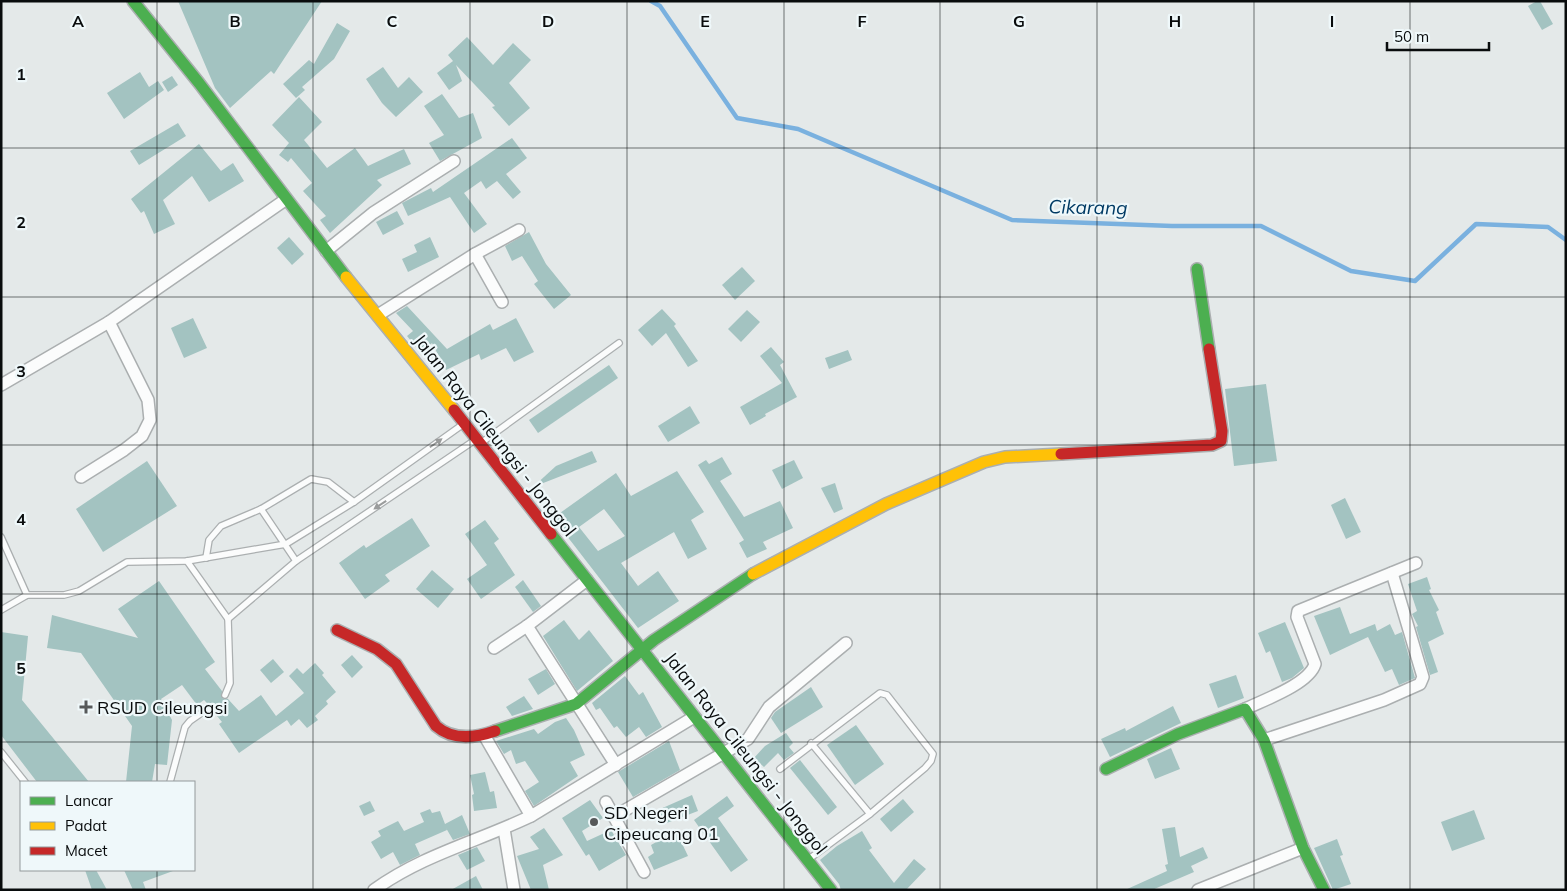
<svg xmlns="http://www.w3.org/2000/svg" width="1567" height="891" font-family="Mulish,sans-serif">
  <rect width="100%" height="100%" fill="#e4e9e9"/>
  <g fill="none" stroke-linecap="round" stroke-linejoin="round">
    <path stroke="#7ab1df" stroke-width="4.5" d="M 651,1 L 660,6 L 737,118 L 798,129 L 1012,220 L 1172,226 L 1261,226 L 1351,271 L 1415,281 L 1476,224 L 1548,227 L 1566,240"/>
  </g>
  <g fill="#a3c3c1" fill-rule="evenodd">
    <path d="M 178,1 L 322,1 L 274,74 L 271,71 L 230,108 L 215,88 Z"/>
    <path d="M 1537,1 L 1540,1 L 1553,24 L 1542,30 L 1528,6 Z"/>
    <path d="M 337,23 L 350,31 L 334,59 L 302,87 L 305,90 L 296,98 L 283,84 L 309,60 L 314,64 Z"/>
    <path d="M 467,37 L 493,65 L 513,43 L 531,60 L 509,83 L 530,108 L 509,126 L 492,107 L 495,106 L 456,65 L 462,81 L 449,90 L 437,73 L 453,61 L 448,55 Z"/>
    <path d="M 383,67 L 398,88 L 409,77 L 423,92 L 396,117 L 382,103 L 366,79 Z"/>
    <path d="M 140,72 L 149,87 L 158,81 L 164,90 L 124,119 L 107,93 Z"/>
    <path d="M 172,76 L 178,85 L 168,92 L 162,82 Z"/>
    <path d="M 442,94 L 459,118 L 473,113 L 482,138 L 440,161 L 429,143 L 444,135 L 424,106 Z"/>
    <path d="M 299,97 L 322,122 L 304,140 L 327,168 L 355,148 L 368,166 L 404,149 L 411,164 L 377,180 L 382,185 L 330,233 L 320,220 L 326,216 L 303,191 L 312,183 L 291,158 L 288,162 L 279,155 L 289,143 L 272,125 Z"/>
    <path d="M 178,123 L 186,136 L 139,165 L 130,151 Z"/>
    <path d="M 512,138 L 527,158 L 506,174 L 521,192 L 513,199 L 497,181 L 486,189 L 481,181 L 464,193 L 487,224 L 474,233 L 450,197 L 408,216 L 402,203 L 431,188 L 433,192 Z"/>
    <path d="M 199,144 L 221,171 L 233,163 L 244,181 L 209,202 L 192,176 L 163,200 L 175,224 L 154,234 L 144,211 L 141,213 L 131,199 Z"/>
    <path d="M 397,211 L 404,224 L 383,235 L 376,222 Z"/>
    <path d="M 529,232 L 546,264 L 571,295 L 554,309 L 534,284 L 538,281 L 522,256 L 512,261 L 505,246 Z"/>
    <path d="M 289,237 L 304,254 L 292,265 L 277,248 Z"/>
    <path d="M 430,237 L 439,257 L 408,272 L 402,259 L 417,252 L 414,245 Z"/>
    <path d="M 742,267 L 755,281 L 735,300 L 722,285 Z"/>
    <path d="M 407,306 L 447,349 L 490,324 L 493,330 L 516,318 L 534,352 L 514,362 L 506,348 L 481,360 L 479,354 L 446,370 L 432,343 L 421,353 L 407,336 L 413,331 L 396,313 Z"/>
    <path d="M 662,309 L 676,324 L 674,326 L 698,361 L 688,367 L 666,333 L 652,346 L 638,330 Z"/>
    <path d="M 747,310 L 760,322 L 741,342 L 728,329 Z"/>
    <path d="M 193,318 L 207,348 L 184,358 L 171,328 Z"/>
    <path d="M 771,347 L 784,362 L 780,365 L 797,397 L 765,414 L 766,416 L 750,425 L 740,407 L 782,383 L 760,356 Z"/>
    <path d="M 848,350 L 852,360 L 829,369 L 825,358 Z"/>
    <path d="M 609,365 L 618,378 L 538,433 L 529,420 Z"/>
    <path d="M 1266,384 L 1277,461 L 1234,466 L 1225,389 Z"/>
    <path d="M 690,406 L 700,423 L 668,442 L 658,426 Z"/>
    <path d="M 592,451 L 597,462 L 533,487 L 556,466 Z"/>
    <path d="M 722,457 L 732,474 L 720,481 L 744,517 L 780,501 L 793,528 L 763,542 L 767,549 L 747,558 L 739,543 L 744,540 L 698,465 L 706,460 L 709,464 Z"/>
    <path d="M 794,460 L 803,478 L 782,489 L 772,470 Z"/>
    <path d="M 147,461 L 177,506 L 103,552 L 76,509 Z"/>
    <path d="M 677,471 L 704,512 L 691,520 L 707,549 L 688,559 L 674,532 L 621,563 L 638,586 L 658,571 L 679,601 L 638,628 L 553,518 L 616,473 L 631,496 ZM 604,509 L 625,536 L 598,551 L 579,527 Z"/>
    <path d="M 835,483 L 843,509 L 834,513 L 821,488 Z"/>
    <path d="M 1345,498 L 1361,532 L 1346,539 L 1331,505 Z"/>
    <path d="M 412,518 L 430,546 L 385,575 L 390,581 L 365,599 L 339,563 L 364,545 L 366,548 Z"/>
    <path d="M 485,520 L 499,539 L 494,543 L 515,575 L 481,599 L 467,579 L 487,565 L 465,534 Z"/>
    <path d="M 432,570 L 454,589 L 438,608 L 416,589 Z"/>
    <path d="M 1427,577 L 1431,589 L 1429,590 L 1439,610 L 1436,612 L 1444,634 L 1428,642 L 1438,672 L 1430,675 L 1416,627 L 1418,626 L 1412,614 L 1417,611 L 1408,584 Z"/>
    <path d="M 523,580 L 541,606 L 533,612 L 515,587 Z"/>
    <path d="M 159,581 L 215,662 L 205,669 L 222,691 L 222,698 L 228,699 L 239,711 L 261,695 L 276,716 L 304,693 L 289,676 L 297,668 L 303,674 L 315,663 L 324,673 L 322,675 L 336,692 L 326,701 L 328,704 L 315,716 L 318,720 L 307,728 L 299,719 L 291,726 L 287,720 L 239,753 L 219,724 L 222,722 L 213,711 L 214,704 L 207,703 L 204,700 L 197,705 L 182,685 L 161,699 L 172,720 L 167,765 L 155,764 L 152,782 L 126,782 L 132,726 L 81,653 L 47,648 L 52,615 L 138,638 L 118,609 Z"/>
    <path d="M 1340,607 L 1350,634 L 1375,624 L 1377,631 L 1390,624 L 1395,635 L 1402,632 L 1415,678 L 1399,685 L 1392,669 L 1385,672 L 1368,637 L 1330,655 L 1314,616 Z"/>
    <path d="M 564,620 L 579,640 L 589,630 L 613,661 L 577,691 L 543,636 Z"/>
    <path d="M 1285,622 L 1304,668 L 1292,678 L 1282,682 L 1270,651 L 1266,653 L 1258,633 Z"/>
    <path d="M 1,632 L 28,636 L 22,700 L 89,782 L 37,782 L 1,735 Z"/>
    <path d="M 352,655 L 363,667 L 352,678 L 341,665 Z"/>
    <path d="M 273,659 L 284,672 L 271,683 L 260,670 Z"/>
    <path d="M 546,669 L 555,684 L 538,695 L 528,679 Z"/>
    <path d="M 1236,675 L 1244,698 L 1218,708 L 1209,684 Z"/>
    <path d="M 625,676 L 639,695 L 643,692 L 662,727 L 646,737 L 639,727 L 626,737 L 617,726 L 614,728 L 600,708 L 596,710 L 592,703 Z"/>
    <path d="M 811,687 L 823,707 L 781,733 L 771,718 L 775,712 Z"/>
    <path d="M 524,696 L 533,709 L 512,716 L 506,707 Z"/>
    <path d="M 1173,706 L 1181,723 L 1110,757 L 1101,739 L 1125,728 L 1126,731 Z"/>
    <path d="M 566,718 L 574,730 L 585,755 L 570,762 L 578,776 L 534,806 L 525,791 L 539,782 L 525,761 L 516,764 L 511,750 L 504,754 L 496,741 L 534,729 L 538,734 L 555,722 Z"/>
    <path d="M 856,725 L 884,764 L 855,785 L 827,745 Z"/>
    <path d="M 786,733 L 793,743 L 789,747 L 794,753 L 784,760 L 778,753 L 764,767 L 754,758 L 765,746 Z"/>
    <path d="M 669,741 L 680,770 L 633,797 L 618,772 Z"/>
    <path d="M 1171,748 L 1180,769 L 1155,779 L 1147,759 Z"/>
    <path d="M 800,760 L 837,807 L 828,815 L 790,768 Z"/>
    <path d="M 485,772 L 490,792 L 494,791 L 497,808 L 474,811 L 472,795 L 474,794 L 470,775 Z"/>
    <path d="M 692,795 L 698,811 L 664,824 L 658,810 Z"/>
    <path d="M 727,796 L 734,806 L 718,818 L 748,860 L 731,872 L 694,820 Z"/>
    <path d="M 903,799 L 914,812 L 891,832 L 880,819 Z"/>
    <path d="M 590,800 L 603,818 L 582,831 L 587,841 L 611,830 L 626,855 L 599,871 L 589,854 L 586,856 L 562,818 Z"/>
    <path d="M 370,801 L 375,811 L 364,816 L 359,806 Z"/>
    <path d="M 430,809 L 432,813 L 440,811 L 445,824 L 462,815 L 470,834 L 453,840 L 446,828 L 447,830 L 415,844 L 420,855 L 400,865 L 393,852 L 381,859 L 371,842 L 381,836 L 378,831 L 398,821 L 404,831 L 424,822 L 420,813 Z"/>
    <path d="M 1474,810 L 1485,839 L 1452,851 L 1441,822 Z"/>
    <path d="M 1175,827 L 1180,857 L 1203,847 L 1208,858 L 1191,866 L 1194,872 L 1152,890 L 1125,890 L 1167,871 L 1165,865 L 1168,864 L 1162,829 Z"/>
    <path d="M 544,828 L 563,855 L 543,865 L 549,890 L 531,890 L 517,856 L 539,849 L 530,837 Z"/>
    <path d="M 676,831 L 688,856 L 654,870 L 648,857 L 654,853 L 651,845 Z"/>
    <path d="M 862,831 L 872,848 L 869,850 L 894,883 L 914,859 L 926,869 L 906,890 L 841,890 L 839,884 L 820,860 L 837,846 Z"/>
    <path d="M 1337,839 L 1343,855 L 1340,856 L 1351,884 L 1333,890 L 1314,848 Z"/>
    <path d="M 477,847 L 485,861 L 467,870 L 458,855 Z"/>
    <path d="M 85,870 L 96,870 L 107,890 L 92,890 Z"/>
    <path d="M 124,870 L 173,870 L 173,871 L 143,882 L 146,890 L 133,890 Z"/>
    <path d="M 476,876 L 483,890 L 451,890 Z"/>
  </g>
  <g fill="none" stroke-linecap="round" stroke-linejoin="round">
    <g stroke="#abafb0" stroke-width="8">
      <g id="lane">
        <path d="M 481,443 L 619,343"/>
        <path d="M 261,509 L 296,561"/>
        <path d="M 1,537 L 27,595"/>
        <path d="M 206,558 L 209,540 L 221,526 L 261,509 L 311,479 L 328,482 L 354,502"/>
        <path d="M 187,561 L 228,619 L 296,561 L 475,440"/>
        <path d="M 1,610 L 27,595 L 64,595 L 79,591 L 127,562 L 187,561 L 286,544 L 354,502 L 462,425"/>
        <path d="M 225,695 L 230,683 L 228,619"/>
        <path d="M 811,743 L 870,814"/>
        <path d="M 1,752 L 25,782"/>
        <path d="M 780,769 L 880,693 L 887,695 L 933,754 L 931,761 L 925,768 L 870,814 L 809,859"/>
        <path d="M 170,782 L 185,727 L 190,721 L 210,707"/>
      </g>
    </g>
    <g stroke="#abafb0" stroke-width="14">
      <g id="street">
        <path d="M 326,251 L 373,213 L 454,161"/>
        <path d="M 475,254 L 502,302"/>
        <path d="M 378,315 L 475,254 L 519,230"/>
        <path d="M 1,385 L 109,322 L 285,200"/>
        <path d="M 81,477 L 124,450 L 142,436 L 150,420 L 148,400 L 109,322"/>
        <path d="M 527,626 L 616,765"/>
        <path d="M 494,648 L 527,626 L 587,580"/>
        <path d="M 1245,709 C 1264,700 1309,684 1315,664 L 1297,617 L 1298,611 L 1416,563"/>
        <path d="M 484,735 L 531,816"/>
        <path d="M 1264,740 L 1384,700 L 1420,684 L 1423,677 L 1392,573"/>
        <path d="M 606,802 L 644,872"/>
        <path d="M 615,816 L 748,739 L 769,707 L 846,643"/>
        <path d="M 504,829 L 514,890"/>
        <path d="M 374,890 C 422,855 479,841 531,816 L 694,717"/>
        <path d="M 1198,890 L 1303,848"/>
      </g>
    </g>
    <g stroke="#abafb0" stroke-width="14">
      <g id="fast">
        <path d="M 133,1 L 199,83 L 346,277"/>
        <path d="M 1197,269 L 1209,349"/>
        <path d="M 551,534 L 831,890"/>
        <path d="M 495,731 L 576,704 L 654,640 L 753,574"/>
        <path d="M 1106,769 L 1178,734 L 1245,709 L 1264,740 L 1303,848 L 1324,890"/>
      </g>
    </g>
    <g stroke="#abafb0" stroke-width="14">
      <g id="slow">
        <path d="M 346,277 L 454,410"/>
        <path d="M 753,574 L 886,504 L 984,462 L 1005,457 L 1061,454"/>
      </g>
    </g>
    <g stroke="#abafb0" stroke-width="14">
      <g id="jam">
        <path d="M 454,410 L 551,534"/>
        <path d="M 1061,454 L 1212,445 L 1221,441 L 1222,431 L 1209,349"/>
        <path d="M 337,630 L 377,649 L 396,664 L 436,726 C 453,741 475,738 495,731"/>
      </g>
    </g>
    <use href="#lane" stroke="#fbfcfc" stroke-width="5.5"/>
    <use href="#street" stroke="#fbfcfc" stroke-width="11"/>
    <use href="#fast" stroke="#4caf50" stroke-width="11"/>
    <use href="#slow" stroke="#ffc107" stroke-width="11"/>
    <use href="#jam" stroke="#c62828" stroke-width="11"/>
  </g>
  <defs><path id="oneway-solid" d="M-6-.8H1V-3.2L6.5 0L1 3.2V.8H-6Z" transform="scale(1.25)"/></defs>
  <g fill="#9a9c9c">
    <use href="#oneway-solid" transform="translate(436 443) rotate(-35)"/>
    <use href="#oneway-solid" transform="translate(380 505) rotate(146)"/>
  </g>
  <path fill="none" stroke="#090c0d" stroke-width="1" stroke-opacity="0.55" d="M 157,1 L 157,782M 313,1 L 313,890M 470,1 L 470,890M 627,1 L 627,890M 784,1 L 784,890M 940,1 L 940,890M 1097,1 L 1097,890M 1254,1 L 1254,890M 1410,1 L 1410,890M 1,148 L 1566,148M 1,297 L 1566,297M 1,445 L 1566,445M 1,594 L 1566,594M 1,742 L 1566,742M 157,870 L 157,890"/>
  <g fill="#56595a" stroke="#eff8fa" stroke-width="2">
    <path d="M83.5 699.5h5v5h5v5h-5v5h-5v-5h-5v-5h5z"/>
    <circle cx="594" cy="822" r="5"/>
  </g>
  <g text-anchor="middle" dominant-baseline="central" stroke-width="4.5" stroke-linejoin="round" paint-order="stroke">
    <g font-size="18" fill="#090c0d" stroke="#eff8fa">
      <text transform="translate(495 435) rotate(52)">Jalan Raya Cileungsi - Jonggol</text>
      <text transform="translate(746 753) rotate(52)">Jalan Raya Cileungsi - Jonggol</text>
    </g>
    <g font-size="18" fill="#090c0d" stroke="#eff8fa" text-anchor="start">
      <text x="97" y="707">RSUD Cileungsi</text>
      <text x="604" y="812">SD Negeri<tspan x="604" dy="21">Cipeucang 01</tspan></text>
    </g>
    <g font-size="19" font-style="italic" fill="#003a64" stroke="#eff8fa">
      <text transform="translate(1088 207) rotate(1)">Cikarang</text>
    </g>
  </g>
  <g font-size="16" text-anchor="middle" font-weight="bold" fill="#090c0d" stroke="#eff8fa" stroke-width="4.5" stroke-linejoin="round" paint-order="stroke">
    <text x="78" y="27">A</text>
    <text x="235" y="27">B</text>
    <text x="392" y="27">C</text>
    <text x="548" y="27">D</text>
    <text x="705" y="27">E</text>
    <text x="862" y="27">F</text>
    <text x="1019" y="27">G</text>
    <text x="1175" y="27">H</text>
    <text x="1332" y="27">I</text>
    <text x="21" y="80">1</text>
    <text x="21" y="228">2</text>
    <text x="21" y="377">3</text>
    <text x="21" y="525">4</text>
    <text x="21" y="674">5</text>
  </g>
  <rect width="1567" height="891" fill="none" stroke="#090c0d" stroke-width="5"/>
  <rect x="20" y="781" width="175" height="90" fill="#eff8fa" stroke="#939a9b"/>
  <rect x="30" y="797" width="25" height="8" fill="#4caf50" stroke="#939a9b"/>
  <text x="65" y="806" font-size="15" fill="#090c0d">Lancar</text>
  <rect x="30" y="822" width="25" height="8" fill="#ffc107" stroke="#939a9b"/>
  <text x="65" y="831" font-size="15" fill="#090c0d">Padat</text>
  <rect x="30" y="847" width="25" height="8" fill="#c62828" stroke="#939a9b"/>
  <text x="65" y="856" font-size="15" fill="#090c0d">Macet</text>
  <path d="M1387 42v8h102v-8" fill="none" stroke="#090c0d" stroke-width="2.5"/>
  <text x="1394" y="42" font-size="15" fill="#090c0d" stroke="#eff8fa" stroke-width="4" paint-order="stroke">50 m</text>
</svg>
